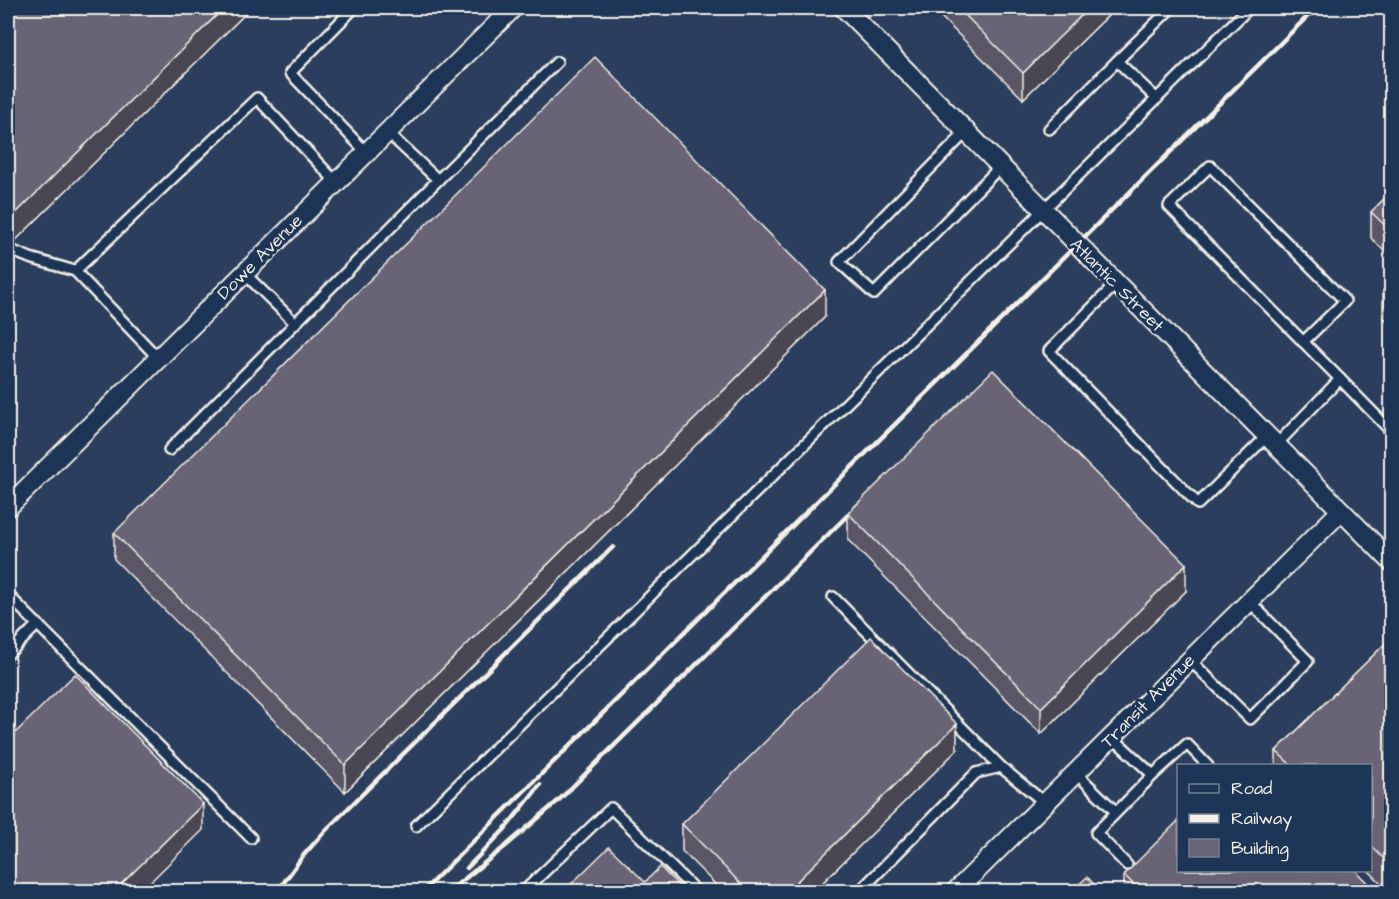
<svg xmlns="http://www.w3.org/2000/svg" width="1399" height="899" font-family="'Architects Daughter',sans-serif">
  <rect width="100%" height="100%" fill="#2c3e5d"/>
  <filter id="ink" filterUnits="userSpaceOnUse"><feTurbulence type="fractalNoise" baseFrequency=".0167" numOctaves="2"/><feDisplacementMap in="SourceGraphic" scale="12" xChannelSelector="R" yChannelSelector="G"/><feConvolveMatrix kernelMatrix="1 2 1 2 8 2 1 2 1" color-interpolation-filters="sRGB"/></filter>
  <g filter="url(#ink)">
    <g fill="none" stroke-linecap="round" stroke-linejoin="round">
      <g stroke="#f4f1e8" stroke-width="14">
        <g id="service">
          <path d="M 354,8 L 290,73 L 366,152"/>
          <path d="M 1157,99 L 1117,61 L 1171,8"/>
          <path d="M 1049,129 L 1117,61"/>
          <path d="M 966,132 L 839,262 L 874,294 L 1000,167"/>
          <path d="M 438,180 L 557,62"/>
          <path d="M 8,249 L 30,258 L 75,271"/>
          <path d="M 244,273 L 295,323"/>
          <path d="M 1116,284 L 1049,351 L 1198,504 L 1267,436"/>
          <path d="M 1303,342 L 1345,301 L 1210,166 L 1169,206 L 1340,379"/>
          <path d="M 158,358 L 75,271 L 257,98 L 336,182"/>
          <path d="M 1276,445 L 1340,379 L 1392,432"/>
          <path d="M 169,450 L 438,180 L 387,132"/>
          <path d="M 8,595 L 251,838"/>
          <path d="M 833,597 L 1001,767 L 1045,803"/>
          <path d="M 8,654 L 38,624"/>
          <path d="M 1190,660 L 1250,719 L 1308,661 L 1249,601"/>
          <path d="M 1112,737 L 1153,775 L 1187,744 L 1208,766"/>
          <path d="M 1076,773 L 1116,812"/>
          <path d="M 416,826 L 1249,8"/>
          <path d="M 1127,865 L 1096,833 L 1153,775"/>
          <path d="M 523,892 L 611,808 L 697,892"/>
          <path d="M 859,892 L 976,773 L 1001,767"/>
        </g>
      </g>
      <g stroke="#f4f1e8" stroke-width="22">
        <g id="minor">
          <path d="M 844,8 L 1392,562"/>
          <path d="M 8,507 L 513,8"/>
          <path d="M 955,892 L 1341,511"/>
        </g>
      </g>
      <use href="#service" stroke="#1d3557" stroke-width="9"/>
      <use href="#minor" stroke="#1d3557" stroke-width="18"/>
      <g stroke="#f4f1e8" stroke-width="4.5">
        <path d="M 467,868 L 504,830 L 540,785"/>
        <path d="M 277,892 L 302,857 L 326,830 L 613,547"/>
        <path d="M 422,892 L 1316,8"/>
        <path d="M 448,892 L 507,845 L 559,800 L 860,503"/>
      </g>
    </g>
    <g fill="#5a5665" stroke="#f4f1e8" stroke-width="1.5">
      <path d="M 8,8 L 251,8 L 12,244 L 8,239 Z"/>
      <path d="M 932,8 L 1116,8 L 1023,99 Z"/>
      <path d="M 1392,191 L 1392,259 L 1371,238 L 1371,212 Z"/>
      <path d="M 1392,282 L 1392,326 L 1383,317 L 1383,291 Z"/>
      <path d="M 825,317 L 345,792 L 114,559 L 114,533 Z"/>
      <path d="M 848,513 L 1186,591 L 1041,734 L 848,540 Z"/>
      <path d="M 1392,637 L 1392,886 L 1388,890 L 1368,870 L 1371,870 L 1371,765 L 1276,765 L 1276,751 Z"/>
      <path d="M 957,750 L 814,891 L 722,891 L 682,851 L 682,824 Z"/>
      <path d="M 1124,875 L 1370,891 L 1124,891 Z"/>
    </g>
    <g fill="#4a4653" stroke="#f4f1e8" stroke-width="1.5">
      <path d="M 224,8 L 251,8 L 12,244 L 12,217 Z"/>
      <path d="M 1089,8 L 1116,8 L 1023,99 L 1023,73 Z"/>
      <path d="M 825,290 L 825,317 L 345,792 L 345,765 Z"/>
      <path d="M 1186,564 L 1186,591 L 1041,734 L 1041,708 Z"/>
      <path d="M 957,724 L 957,750 L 814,891 L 787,891 Z"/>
      <path d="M 203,804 L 203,830 L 141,891 L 114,891 Z"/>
      <path d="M 1392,860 L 1392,886 L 1388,890 L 1388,863 Z"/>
      <path d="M 1370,886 L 1370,891 L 1364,891 Z"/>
    </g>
    <g fill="#696476" stroke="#f4f1e8" stroke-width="1.5">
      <path d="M 8,8 L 224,8 L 12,217 L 8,212 Z"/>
      <path d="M 958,8 L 1089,8 L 1023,73 Z"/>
      <path d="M 595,57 L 825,290 L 345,765 L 114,533 Z"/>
      <path d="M 1392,191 L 1392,232 L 1371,212 Z"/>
      <path d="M 1392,282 L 1392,299 L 1383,291 Z"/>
      <path d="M 993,370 L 1186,564 L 1041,708 L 848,513 Z"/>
      <path d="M 871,637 L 957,724 L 787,891 L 748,891 L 682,824 Z"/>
      <path d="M 1392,637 L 1392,860 L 1388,863 L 1371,846 L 1371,765 L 1291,765 L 1276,751 Z"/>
      <path d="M 75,674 L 203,804 L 114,891 L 8,891 L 8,740 Z"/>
      <path d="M 1179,820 L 1179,870 L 1355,870 L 1370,886 L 1364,891 L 1140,891 L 1124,875 Z"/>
      <path d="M 609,847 L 645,882 L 660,867 L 684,891 L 564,891 Z"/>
      <path d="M 1087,877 L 1101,891 L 1072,891 Z"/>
    </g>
  </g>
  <g text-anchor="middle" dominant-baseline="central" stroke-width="6" stroke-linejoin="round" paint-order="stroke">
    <g font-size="18" fill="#f4f1e8" stroke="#1d3557">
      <text transform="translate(260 257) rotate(-45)">Dowe Avenue</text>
      <text transform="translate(1117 285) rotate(45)">Atlantic Street</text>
      <text transform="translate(1148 701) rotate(-45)">Transit Avenue</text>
    </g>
  </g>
  <rect width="1399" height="899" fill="none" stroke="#1d3557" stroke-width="30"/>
  <rect x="15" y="15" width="1369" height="869" fill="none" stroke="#f4f1e8" stroke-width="2" filter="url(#ink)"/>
  <rect x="1177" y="764" width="195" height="108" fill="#1d3557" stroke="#738091" stroke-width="1.5"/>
  <rect x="1189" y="784" width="30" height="9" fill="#1d3557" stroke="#738091" stroke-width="1.5"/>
  <text x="1231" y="794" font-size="18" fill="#f4f1e8">Road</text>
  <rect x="1189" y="814" width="30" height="9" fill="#f4f1e8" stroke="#738091" stroke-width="1.5"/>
  <text x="1231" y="824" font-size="18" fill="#f4f1e8">Railway</text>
  <rect x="1189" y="839" width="30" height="18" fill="#696476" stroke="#738091" stroke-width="1.5"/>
  <text x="1231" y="854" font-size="18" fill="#f4f1e8">Building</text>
</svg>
